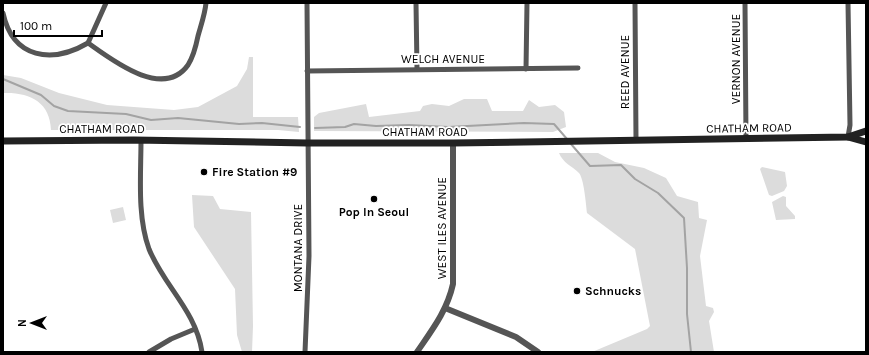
<svg xmlns="http://www.w3.org/2000/svg" width="869" height="355" font-family="Karla,sans-serif">
  <rect width="100%" height="100%" fill="#fff"/>
  <g fill="#dcdcdc">
    <path d="M 249,57 L 253,57 L 253,117 L 298,117 L 299,132 L 278,130 L 51,130 C 50,102 30,92 3,93 L 3,75 L 21,78 L 59,93 L 107,105 L 174,110 L 198,107 L 237,86 L 247,69 Z"/>
    <path d="M 464,99 L 487,99 L 492,111 L 523,111 L 529,100 L 539,107 L 555,105 L 564,112 L 566,127 L 553,132 L 314,131 L 314,117 L 319,113 L 366,104 L 369,117 L 420,111 L 423,106 L 432,104 L 449,106 Z"/>
    <path d="M 559,153 L 598,153 L 615,162 L 644,168 L 666,178 L 677,196 L 698,202 L 699,218 L 707,220 L 700,256 L 706,306 L 713,308 L 714,312 L 709,321 L 714,352 L 592,352 L 647,329 L 650,326 L 635,249 L 587,213 C 586,204 584,179 579,173 C 572,166 563,163 559,153 Z"/>
    <path d="M 762,167 L 785,172 L 787,186 L 784,191 L 772,196 L 769,195 L 760,169 Z"/>
    <path d="M 192,195 L 213,196 L 220,209 L 251,212 L 253,326 L 252,352 L 242,352 L 237,335 L 235,289 L 194,227 Z"/>
    <path d="M 783,196 L 786,197 L 786,206 L 795,216 L 795,219 L 776,220 L 772,202 Z"/>
    <path d="M 123,207 L 126,220 L 113,223 L 110,210 Z"/>
  </g>
  <g fill="none" stroke-linecap="round" stroke-linejoin="round">
    <g stroke="#a3a3a3" stroke-width="2">
      <path d="M 3,79 L 41,95 L 54,106 L 68,111 L 126,114 L 151,120 L 178,118 L 239,124 L 262,123 L 300,127"/>
      <path d="M 315,128 L 345,127 L 354,124 L 376,126 L 409,125 L 448,127 L 524,123 L 554,124 L 567,139"/>
      <path d="M 571,144 L 590,166 L 621,165 L 635,179 L 658,193 L 684,218 L 687,268 L 687,314 L 691,352"/>
    </g>
    <g stroke="#555" stroke-width="5">
      <path d="M 416,3 L 417,69"/>
      <path d="M 635,3 L 636,140"/>
      <path d="M 745,3 L 746,139"/>
      <path d="M 3,13 C 13,59 52,64 88,43 L 106,3"/>
      <path d="M 88,43 C 112,60 163,100 188,65 C 193,57 196,46 198,36 C 201,25 205,14 206,3"/>
      <path d="M 526,69 L 527,3"/>
      <path d="M 307,71 L 578,68"/>
      <path d="M 848,137 L 850,125 L 848,3"/>
      <path d="M 141,140 C 141,175 137,216 149,249 C 164,286 196,311 202,352"/>
      <path d="M 149,352 L 171,339 L 195,329"/>
      <path d="M 305,352 L 309,256 L 307,3"/>
    </g>
    <g stroke="#555" stroke-width="6">
      <path d="M 445,308 L 516,337 L 538,352"/>
      <path d="M 417,352 C 432,330 447,311 453,284 L 453,143"/>
    </g>
    <g stroke="#222" stroke-width="7">
      <path d="M 848,137 L 866,142"/>
      <path d="M 3,141 L 134,140 L 307,143 L 453,143 L 848,137 L 866,131"/>
    </g>
  </g>
  <g fill="#000" stroke="#fff" stroke-width="1.5">
    <circle cx="204" cy="172" r="4"/>
    <circle cx="374" cy="199" r="4"/>
    <circle cx="577" cy="291" r="4"/>
  </g>
  <g text-anchor="middle" dominant-baseline="central" stroke-width="3.5" stroke-linejoin="round" paint-order="stroke">
    <g font-size="12" fill="#000" stroke="#fff">
      <text x="443" y="59">WELCH AVENUE</text>
      <text transform="translate(736 59) rotate(-90)">VERNON AVENUE</text>
      <text transform="translate(625 72) rotate(-90)">REED AVENUE</text>
      <text transform="translate(749 128) rotate(-1)">CHATHAM ROAD</text>
      <text x="102" y="129">CHATHAM ROAD</text>
      <text x="425" y="132">CHATHAM ROAD</text>
      <text transform="translate(442 228) rotate(-90)">WEST ILES AVENUE</text>
      <text transform="translate(298 248) rotate(-90)">MONTANA DRIVE</text>
    </g>
    <g font-size="12" font-weight="bold" fill="#000" stroke="#fff" text-anchor="start">
      <text x="212" y="172">Fire Station #9</text>
      <text x="374" y="212" text-anchor="middle">Pop In Seoul</text>
      <text x="585" y="291">Schnucks</text>
    </g>
  </g>
  <rect width="869" height="355" fill="none" stroke="#000000" stroke-width="8"/>
  <g transform="translate(32 323) rotate(270)" stroke="#ffffff" stroke-width="3" paint-order="stroke">
  <path d="M0-3L7 15L0 10L-7 15Z" fill="#000000"/>
  <text y="-6" font-size="11" font-weight="bold" text-anchor="middle" fill="#000000">N</text>
  </g>
  <path d="M14 30v6h88v-6" fill="none" stroke="#000000" stroke-width="2"/>
  <text x="20" y="30" font-size="12" fill="#000000" stroke="#ffffff" stroke-width="3" paint-order="stroke">100 m</text>
</svg>
